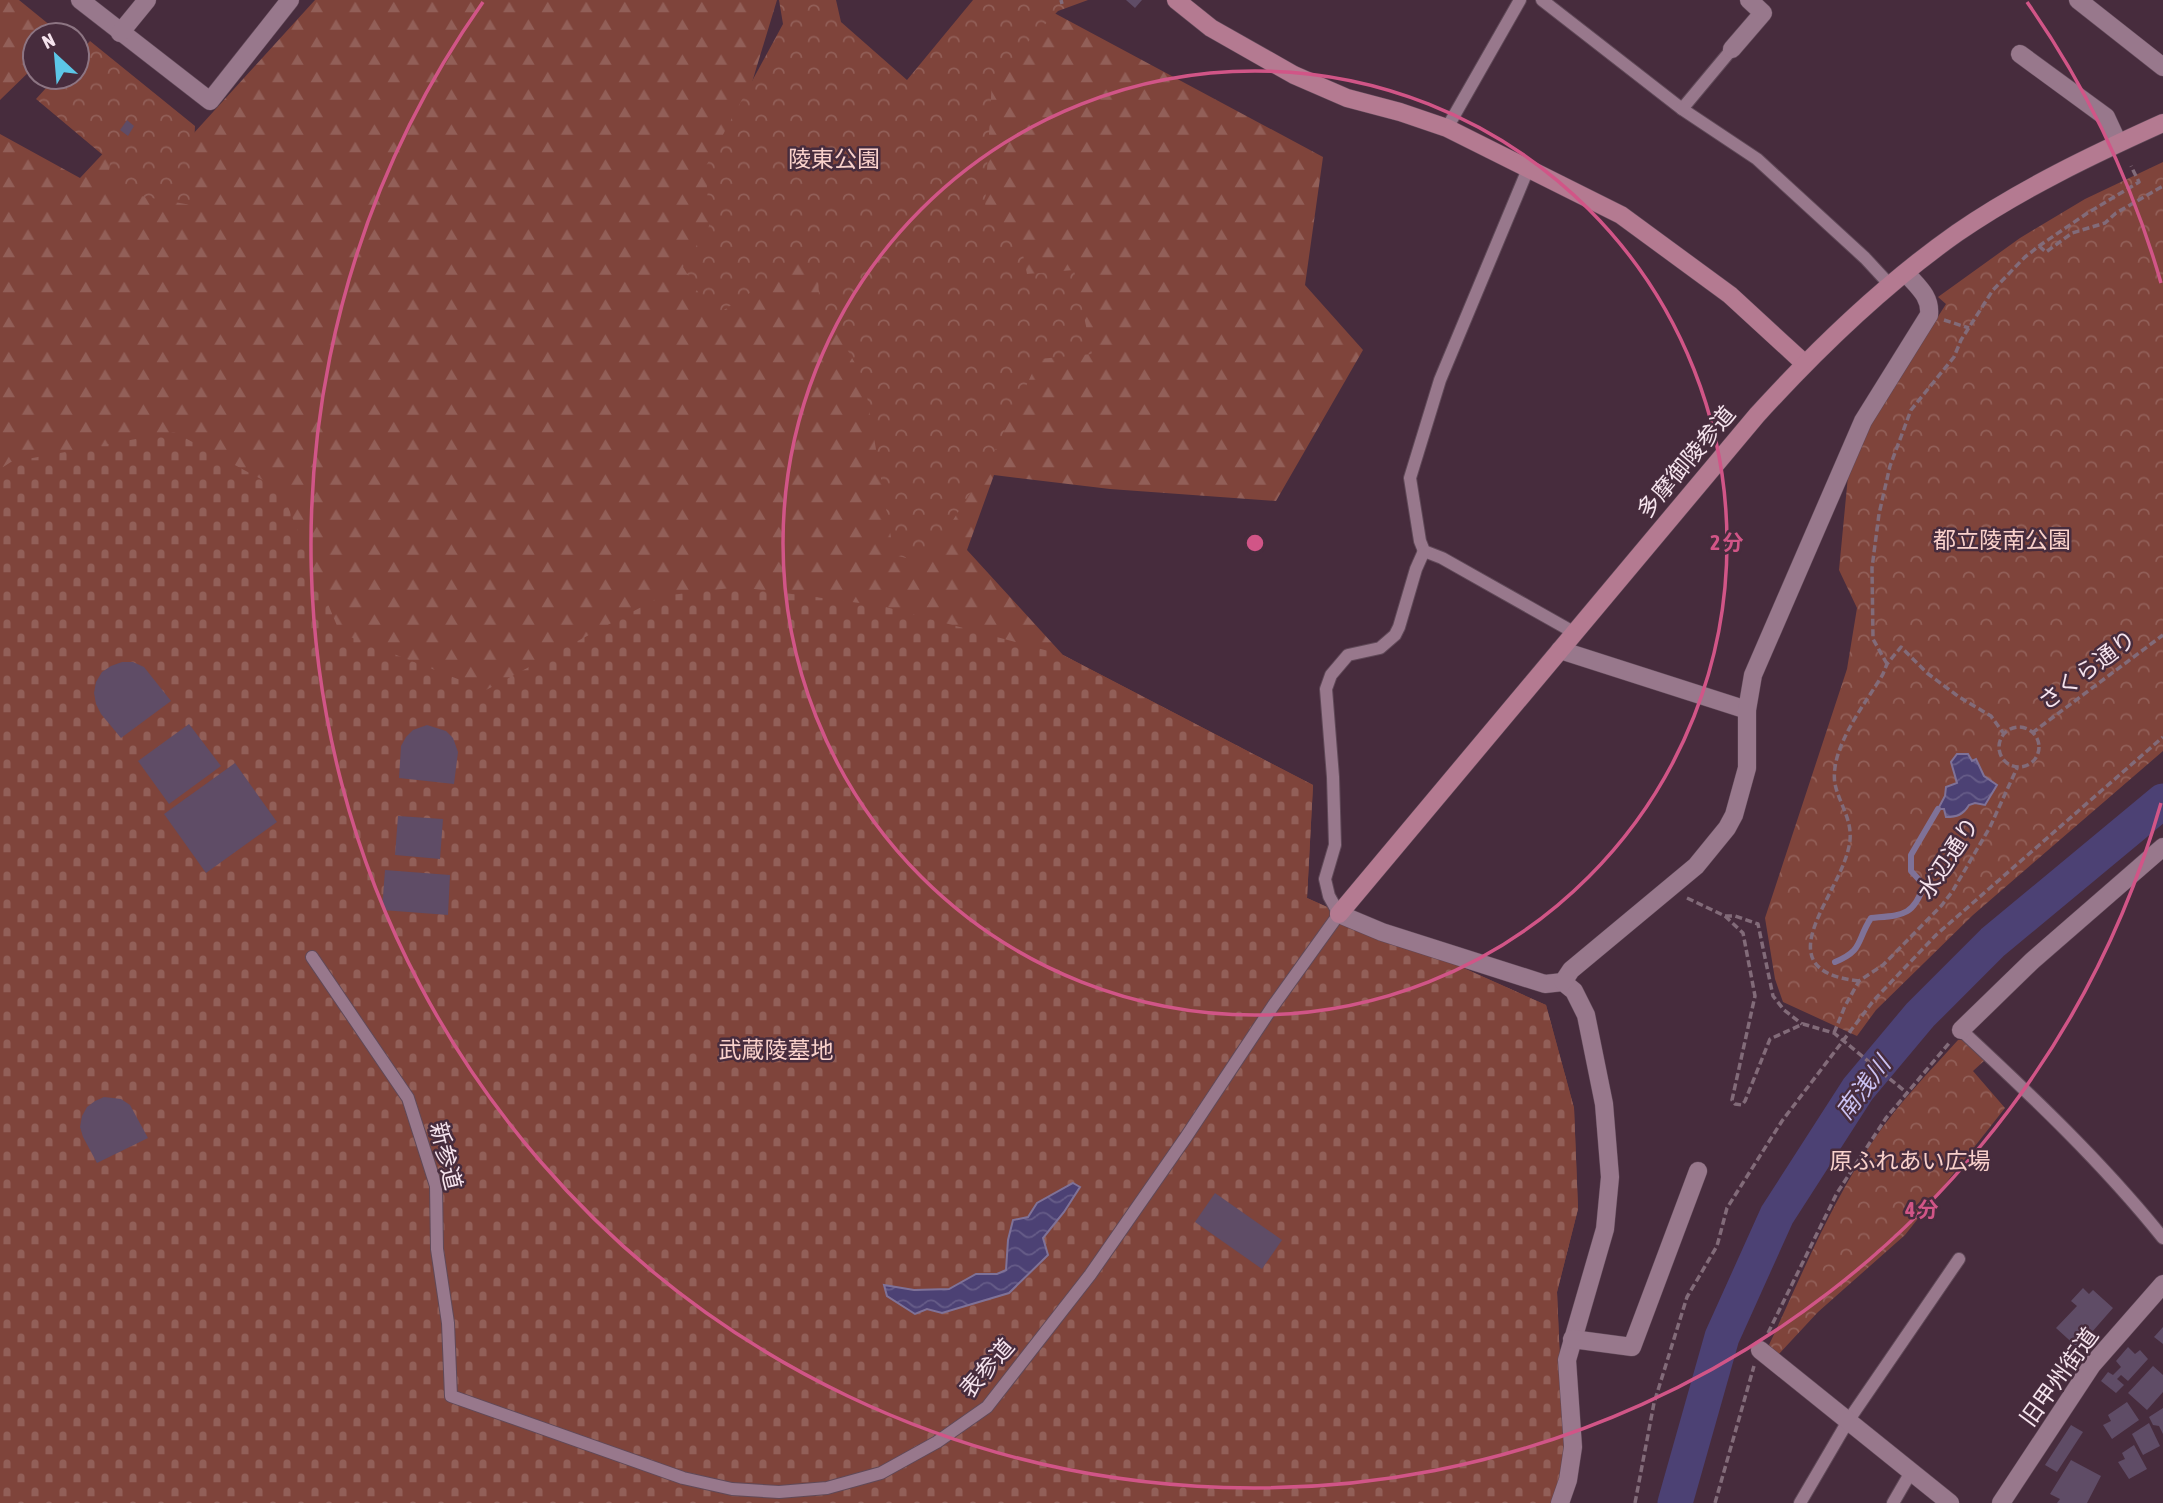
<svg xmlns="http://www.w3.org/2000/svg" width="2163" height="1503" font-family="'Asap Condensed','Noto Sans JP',sans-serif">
  <defs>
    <pattern id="forest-firs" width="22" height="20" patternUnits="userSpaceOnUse" patternTransform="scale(1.75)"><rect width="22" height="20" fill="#7f443b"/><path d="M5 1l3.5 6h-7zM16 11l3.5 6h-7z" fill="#925f58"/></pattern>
    <pattern id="cemetery-stones" width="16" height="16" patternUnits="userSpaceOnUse" patternTransform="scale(1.75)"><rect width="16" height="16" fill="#7f443b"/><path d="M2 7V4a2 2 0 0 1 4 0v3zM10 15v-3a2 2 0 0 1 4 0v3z" fill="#925f58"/></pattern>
    <pattern id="park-crowns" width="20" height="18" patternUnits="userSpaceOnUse" patternTransform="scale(1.75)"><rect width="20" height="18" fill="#7f443b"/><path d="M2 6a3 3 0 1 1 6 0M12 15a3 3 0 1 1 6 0" fill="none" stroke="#925f58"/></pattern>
    <pattern id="water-waves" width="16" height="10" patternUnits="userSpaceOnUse" patternTransform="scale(1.75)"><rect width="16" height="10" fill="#4c4174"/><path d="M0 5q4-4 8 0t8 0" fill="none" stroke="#665c88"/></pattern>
  </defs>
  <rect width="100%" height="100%" fill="#472c3d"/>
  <g fill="url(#forest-firs)">
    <path d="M 0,0 L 19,0 L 62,35 L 35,35 L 35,66 L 0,100 Z"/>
    <path d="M 315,0 L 777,0 L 750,89 L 819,176 L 1030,0 L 1323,157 L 1305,285 L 1363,350 L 1276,501 L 1110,489 L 994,475 L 967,550 L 1063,655 L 1313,785 L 1307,898 L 1546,1005 L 1574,1108 L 1578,1209 L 1557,1292 L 1564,1456 L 0,1254 L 0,134 L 80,178 L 142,112 L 193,134 Z"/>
  </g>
  <path fill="url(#cemetery-stones)" d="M 174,432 L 281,490 L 340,633 L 486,690 L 662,596 L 739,587 L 882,606 L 1063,655 L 1313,785 L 1307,898 L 1546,1005 L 1574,1108 L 1578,1209 L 1557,1292 L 1564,1456 L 1558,1494 L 1552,1503 L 0,1503 L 0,469 L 11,462 Z"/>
  <g fill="url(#park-crowns)">
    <path d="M 779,0 L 836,0 L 841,22 L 907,80 L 973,0 L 1088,0 L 1058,11 L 992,79 L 985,207 L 1021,245 L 1027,274 L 1074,270 L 1092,354 L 1039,359 L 989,463 L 926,563 L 894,555 L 864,379 L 819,300 L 818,270 L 799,261 L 713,317 L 683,267 L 709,226 L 706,166 L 783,24 Z"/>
    <path d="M 90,41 L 195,126 L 191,205 L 107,190 L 110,161 L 36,99 L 56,77 L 77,77 L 77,55 Z"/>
    <path d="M 2163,162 L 2163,751 L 1973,915 L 1876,1010 L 1857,1036 L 1783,1002 L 1775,979 L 1765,918 L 1847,669 L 1857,608 L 1839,570 L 1848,476 L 1871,422 L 1946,304 L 1938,297 L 2020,238 L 2085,199 Z"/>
    <path d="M 1958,1040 L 1964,1040 L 1985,1060 L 1973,1071 L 2005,1108 L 1905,1235 L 1818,1312 L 1778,1355 L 1768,1347 C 1801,1277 1831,1202 1875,1138 C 1899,1103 1929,1072 1958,1040 Z"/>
  </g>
  <g fill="url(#water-waves)" stroke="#7f7298" stroke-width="2">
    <path d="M 1957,754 L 1968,754 L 1972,761 L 1976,759 L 1984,776 L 1997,785 L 1985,805 L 1975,803 L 1969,805 C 1963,815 1957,817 1946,817 L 1944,809 L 1938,809 L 1945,796 L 1946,787 L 1957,783 L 1951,762 Z"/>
    <path d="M 1073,1183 L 1080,1187 L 1064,1212 L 1043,1238 L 1048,1255 L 1009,1293 L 942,1313 L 927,1309 L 915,1314 L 887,1296 L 884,1285 L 914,1290 L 949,1289 L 976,1274 L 997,1274 L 1006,1270 L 1008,1240 L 1013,1220 L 1028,1217 L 1037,1203 Z"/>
  </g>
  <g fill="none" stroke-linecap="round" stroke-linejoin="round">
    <path stroke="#7f7298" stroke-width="6" d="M 1835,962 C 1864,950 1856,941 1871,918 C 1902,915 1913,917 1924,885 L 1911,871 L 1911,855 L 1938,809"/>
    <path stroke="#4c4174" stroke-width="35" d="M 1675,1503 L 1722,1337 L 1777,1215 L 1858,1089 L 1920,1015 L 1993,942 L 2163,801"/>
  </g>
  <g fill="#5f4c66">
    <path d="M 1126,0 L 1142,0 L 1135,8 Z"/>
    <path d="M 127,120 L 134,126 L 128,136 L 120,130 Z"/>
    <path d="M 122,662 L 133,662 L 144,667 L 171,701 L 121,738 L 101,714 L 96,704 L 94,693 L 96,682 L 102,672 L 111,666 Z"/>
    <path d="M 189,724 L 221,766 L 169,804 L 138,761 Z"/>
    <path d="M 427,725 L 446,731 L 453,738 L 458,752 L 454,784 L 399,778 L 401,746 L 406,737 L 413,730 Z"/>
    <path d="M 235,763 L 277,822 L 206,873 L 164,814 Z"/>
    <path d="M 398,816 L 443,819 L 440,859 L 395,855 Z"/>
    <path d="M 385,870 L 450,875 L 448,915 L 382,910 Z"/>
    <path d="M 104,1097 L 121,1099 L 130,1105 L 148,1138 L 97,1163 L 83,1137 L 80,1127 L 82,1116 L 87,1107 L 95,1101 Z"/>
    <path d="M 1215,1193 L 1282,1240 L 1262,1269 L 1195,1222 Z"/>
    <path d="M 2083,1288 L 2089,1294 L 2093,1290 L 2113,1308 L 2078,1348 L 2056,1328 L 2077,1306 L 2071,1301 Z"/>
    <path d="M 2163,1327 L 2163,1344 L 2154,1337 Z"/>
    <path d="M 2128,1347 L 2135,1354 L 2140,1350 L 2148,1359 L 2128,1381 L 2121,1375 L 2117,1379 L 2124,1385 L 2116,1393 L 2101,1381 L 2108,1372 L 2113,1375 L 2121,1367 L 2116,1361 Z"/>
    <path d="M 2153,1366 L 2163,1375 L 2163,1392 L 2147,1410 L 2128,1393 Z"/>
    <path d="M 2127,1402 L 2139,1420 L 2112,1439 L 2103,1425 L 2111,1421 L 2108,1415 Z"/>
    <path d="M 2163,1408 L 2163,1434 L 2159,1426 L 2153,1425 L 2149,1417 Z"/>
    <path d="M 2149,1423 L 2160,1446 L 2143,1455 L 2132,1434 Z"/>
    <path d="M 2071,1425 L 2083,1432 L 2057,1472 L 2045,1465 Z"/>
    <path d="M 2134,1445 L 2147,1469 L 2129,1479 L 2118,1462 L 2125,1459 L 2122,1453 Z"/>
    <path d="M 2071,1460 L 2101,1476 L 2087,1503 L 2057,1503 L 2060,1499 L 2050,1494 Z"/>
  </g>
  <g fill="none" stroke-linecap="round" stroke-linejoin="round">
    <g stroke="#604958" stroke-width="14">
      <g id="lane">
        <path d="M 1542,0 L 1682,109 L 1757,159 L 1865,258 L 1890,285"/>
        <path d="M 1682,109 L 1732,49"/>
        <path d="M 1447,128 L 1520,0"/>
        <path d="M 1528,169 L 1440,380 L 1410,478 L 1420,541 L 1424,551 L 1442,558 L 1575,633"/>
        <path d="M 312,957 L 408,1098 L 436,1186 L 437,1249 L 448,1323 L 451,1396 L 683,1478 L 732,1489 L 779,1492 L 827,1488 L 881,1473 L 937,1442 L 987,1407 L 1090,1275 L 1186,1137 L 1273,1006 L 1339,914 L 1329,896 L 1325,879 L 1335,845 L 1333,777 L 1326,689 L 1331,675 L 1348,655 L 1380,648 L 1395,635 L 1399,627 L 1416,569 L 1424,551"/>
        <path d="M 1961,1030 C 2032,1096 2102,1162 2163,1238"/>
        <path d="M 1800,1503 L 1848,1421 L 1959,1259"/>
        <path d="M 1893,1503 L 1911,1472"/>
      </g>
    </g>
    <g stroke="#604958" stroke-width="19">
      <g id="street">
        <path d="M 80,0 L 210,101 L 290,0"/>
        <path d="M 2078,0 L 2163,67"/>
        <path d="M 120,33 L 147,0"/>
        <path d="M 1732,49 L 1763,13 L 1749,0"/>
        <path d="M 2020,54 L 2106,117 L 2118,143"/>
        <path d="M 1560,650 L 1747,710"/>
        <path d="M 1339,914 L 1382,932 L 1545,984 L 1563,982 L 1574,991 L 1586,1015 L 1604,1104 L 1610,1177 L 1605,1229 L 1567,1360 L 1573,1447 L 1568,1480 L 1560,1503"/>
        <path d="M 1563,982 L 1571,970 L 1696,866 L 1727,828 L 1734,815 L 1747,768 L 1747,710 L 1753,675 L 1863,421 L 1929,315 C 1931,296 1917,286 1906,273"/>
        <path d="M 1961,1030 L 2032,961 L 2163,847"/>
        <path d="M 1572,1339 L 1632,1347 L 1698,1171"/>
        <path d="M 1760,1350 L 1950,1503"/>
        <path d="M 2001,1503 L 2092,1365 L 2163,1284"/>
      </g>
    </g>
    <g stroke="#604958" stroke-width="19">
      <g id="secondary">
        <path d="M 1176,0 L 1211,28 L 1294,75 L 1347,98 L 1400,112 L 1447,128 L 1621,215 L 1730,295 L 1804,363"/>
        <path d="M 1339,914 L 1757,415 C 1818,348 1883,285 1957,233 C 2021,189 2092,155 2163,123"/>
      </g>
    </g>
    <g stroke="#826b79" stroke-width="3.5" stroke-dasharray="7 3.5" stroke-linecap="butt">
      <path d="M 1061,0 L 1062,4"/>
      <path d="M 2039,246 L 2046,252 L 2072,233 L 2105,223 L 2116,213 L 2163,186"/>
      <path d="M 1944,320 L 1969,328"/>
      <path d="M 1887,664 L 1873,639 L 1872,568 L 1879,514 L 1890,466 L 1911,410 L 1954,357 L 1961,340 L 1993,290 L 2025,257 L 2039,246 L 2086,214 L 2139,182 L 2131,166"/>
      <circle cx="2019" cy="747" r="20"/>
      <path d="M 2032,733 L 2163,635"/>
      <path d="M 1687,898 L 1725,916 L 1735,916 L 1758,924 L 1773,996 L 1784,1010 L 1802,1024"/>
      <path d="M 1725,916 L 1743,933 L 1755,996 L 1732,1100 L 1735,1104 L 1742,1105 L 1745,1101 L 1770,1039 L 1803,1024 L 1834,1033 L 1907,1093"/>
      <path d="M 1859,981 C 1758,970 1845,892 1850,840 C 1852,819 1839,803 1835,784 C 1829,748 1866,703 1883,674 L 1887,664 L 1901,647 L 1927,673 L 1959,697 L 1991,716 L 2004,734"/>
      <path d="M 1834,1033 L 1845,1006 L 1859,981 L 1883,965 L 1942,905 L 1952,892 L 1990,827 L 2017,768"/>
      <path d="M 1768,1333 L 1837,1193 L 1886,1118 L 1950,1042"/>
      <path d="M 1635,1503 L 1654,1403 L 1687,1297 L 1717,1246 L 1727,1208 L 1782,1121 L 1874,1000 L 1936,935 L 2163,737"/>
      <path d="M 1715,1503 L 1754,1366"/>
    </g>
    <use href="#lane" stroke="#98788c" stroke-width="12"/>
    <use href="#street" stroke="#98788c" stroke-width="18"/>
    <use href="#secondary" stroke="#b47a91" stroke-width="18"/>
  </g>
  <g fill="none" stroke="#d15587" stroke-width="3.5">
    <circle cx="1255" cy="543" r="472"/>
    <path d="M2161 803A943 943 0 1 1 483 2M2027 2A943 943 0 0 1 2161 283"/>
  </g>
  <g text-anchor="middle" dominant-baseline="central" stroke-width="5" stroke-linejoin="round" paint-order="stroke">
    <g font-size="23" fill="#f9d1cb" stroke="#472c3d">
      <text x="834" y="159">陵東公園</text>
      <text x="2002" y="540">都立陵南公園</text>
      <text x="776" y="1050">武蔵陵墓地</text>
      <text x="1910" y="1161">原ふれあい広場</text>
    </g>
    <g font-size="23" fill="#f5e3ed" stroke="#472c3d">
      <text transform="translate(1686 462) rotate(-50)">多摩御陵参道</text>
      <text transform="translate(2087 670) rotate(-37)">さくら通り</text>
      <text transform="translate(1948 858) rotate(-57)">水辺通り</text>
      <text transform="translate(446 1156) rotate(76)">新参道</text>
      <text transform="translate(987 1368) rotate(-49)">表参道</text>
      <text transform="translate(2059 1377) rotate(-54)">旧甲州街道</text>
    </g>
    <g font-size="24" font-style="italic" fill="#cac1f2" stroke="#472c3d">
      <text transform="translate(1863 1088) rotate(-53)">南浅川</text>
    </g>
  </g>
  <circle cx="1255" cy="543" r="10" fill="#d15587" stroke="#472c3d" stroke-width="3.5"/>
  <g font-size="21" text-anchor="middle" font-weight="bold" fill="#d15587" stroke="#472c3d" stroke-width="5" stroke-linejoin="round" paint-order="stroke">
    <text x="1727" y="550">2 分</text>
    <text x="1922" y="1217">4 分</text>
  </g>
  <g transform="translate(56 56) rotate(334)"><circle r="33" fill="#472c3d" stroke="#8d7583" stroke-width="2"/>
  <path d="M0-5L12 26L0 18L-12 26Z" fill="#5cc7e7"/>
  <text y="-10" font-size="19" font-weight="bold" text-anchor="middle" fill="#f5e3ed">N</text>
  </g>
</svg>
